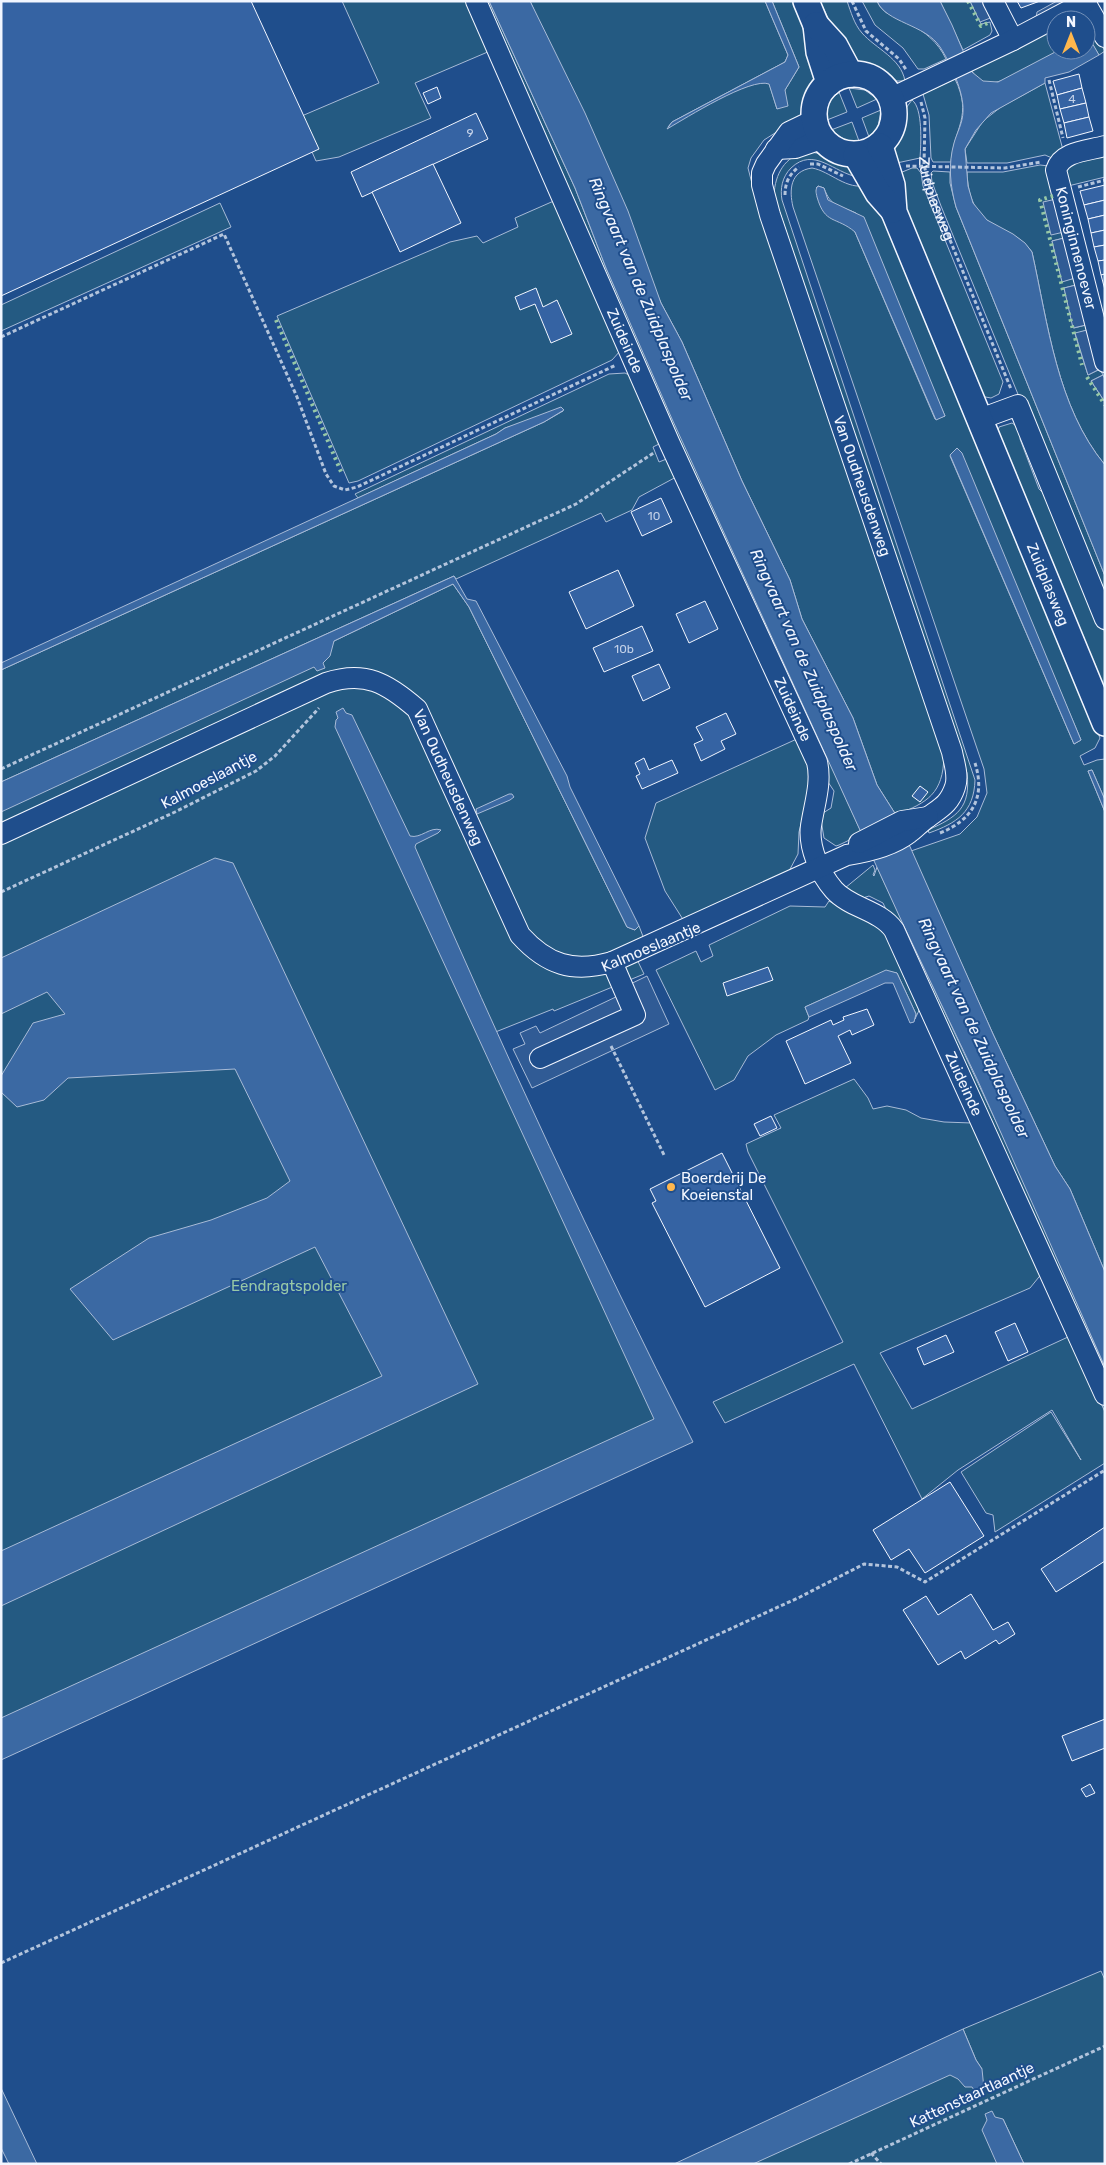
<svg xmlns="http://www.w3.org/2000/svg" width="1106" height="2165" font-family="Rubik,sans-serif">
  <rect width="100%" height="100%" fill="#1f4e8c"/>
  <g fill="#245a82" stroke="#a8bbd7" fill-rule="evenodd">
    <path d="M 342,1 L 468,1 L 490,51 L 415,83 L 431,118 L 339,157 L 316,161 L 297,118 L 379,83 Z"/>
    <path d="M 483,1 L 489,1 L 575,188 L 606,268 L 862,834 L 839,845 L 836,846 L 824,838 L 821,820 L 823,813 L 831,808 L 834,791 L 828,782 L 826,764 L 778,663 Z"/>
    <path d="M 530,1 L 765,1 L 788,55 L 785,62 L 672,122 L 668,127 C 687,117 750,77 769,83 L 777,109 L 785,90 L 799,67 L 772,1 L 796,1 L 807,34 L 817,81 L 802,114 L 794,121 L 764,140 L 751,158 L 748,168 L 757,203 L 944,756 C 943,794 928,802 896,815 L 877,785 L 853,718 L 802,619 L 790,580 L 742,481 L 682,342 L 661,303 Z"/>
    <path d="M 820,1 L 847,1 C 851,12 854,24 862,33 C 876,49 901,58 905,81 L 891,81 L 875,71 L 856,63 L 841,46 Z"/>
    <path d="M 862,1 L 877,1 C 883,16 896,16 909,23 C 925,32 938,42 946,59 L 924,69 L 918,69 L 903,48 L 875,25 Z"/>
    <path d="M 940,1 L 970,1 L 981,24 L 990,22 L 992,31 L 990,35 L 963,50 Z"/>
    <path d="M 1086,20 L 1105,51 L 1099,55 L 1086,34 Z"/>
    <path d="M 1056,26 L 1056,50 L 1059,50 C 1044,59 1005,84 989,83 C 981,82 974,76 971,69 Z"/>
    <path d="M 955,79 C 973,116 954,128 951,162 L 933,162 L 931,158 L 929,115 L 923,94 Z"/>
    <path d="M 1045,83 L 1063,150 L 1052,158 L 1045,155 L 1007,163 L 967,163 L 965,149 L 983,121 L 1001,107 Z"/>
    <path d="M 849,88 L 865,90 L 877,99 L 857,108 Z"/>
    <path d="M 839,92 L 847,112 L 827,120 C 826,108 829,99 839,92 Z"/>
    <path d="M 912,100 C 923,108 921,144 920,158 L 892,164 L 891,148 L 901,128 L 903,112 Z"/>
    <path d="M 881,110 L 878,127 L 869,137 L 862,118 Z"/>
    <path d="M 852,122 L 859,141 L 845,140 L 831,130 Z"/>
    <path d="M 806,152 C 829,153 844,160 858,177 C 834,173 814,146 791,168 C 782,177 780,189 782,200 L 975,780 C 974,812 957,823 929,833 L 928,830 C 957,817 971,808 967,773 L 774,195 C 775,174 785,156 806,152 Z"/>
    <path d="M 1105,154 L 1105,177 L 1068,186 L 1066,171 L 1071,163 Z"/>
    <path d="M 1040,165 L 1049,166 L 1056,199 L 1043,203 L 1064,232 L 1064,238 L 1052,241 L 1062,281 L 1075,278 L 1076,285 L 1064,288 L 1074,328 L 1086,325 L 1087,330 L 1075,334 L 1088,375 L 1100,369 L 1103,375 L 1091,381 L 1105,402 L 1105,465 C 1057,407 1048,324 1032,252 C 1023,239 1012,234 998,227 C 974,215 968,196 967,172 L 1003,172 Z"/>
    <path d="M 812,168 C 830,171 847,191 867,185 L 902,259 L 1100,738 L 1095,748 L 1080,756 L 1084,765 L 1097,760 L 1105,759 L 1105,800 L 1092,770 L 1088,771 L 1105,812 L 1105,1272 L 1070,1189 L 1055,1166 L 993,1034 L 911,851 L 960,834 L 977,817 L 987,793 L 984,769 L 793,207 C 789,190 790,171 812,168 ZM 818,186 L 824,188 C 831,207 838,205 856,213 L 945,416 L 935,419 L 855,232 L 816,188 ZM 957,448 L 1081,740 L 1074,744 L 950,456 Z"/>
    <path d="M 912,168 L 917,168 L 921,173 L 923,186 L 1003,382 L 999,394 L 991,398 L 980,396 L 920,249 L 895,175 Z"/>
    <path d="M 933,171 L 950,172 L 950,183 L 956,207 L 1105,576 L 1105,607 L 941,206 L 932,182 L 931,173 Z"/>
    <path d="M 556,200 L 621,350 L 612,360 L 358,481 L 349,483 L 277,316 L 450,242 L 477,236 L 483,243 L 518,227 L 515,218 Z"/>
    <path d="M 220,203 L 231,227 L 1,331 L 1,305 Z"/>
    <path d="M 625,373 L 633,377 L 663,442 L 653,447 L 659,462 L 669,458 L 678,476 L 639,497 L 632,510 L 606,522 L 601,513 L 456,579 L 454,576 L 1,782 L 1,670 L 544,422 L 563,411 L 505,428 L 496,434 L 358,498 L 355,494 L 609,374 Z"/>
    <path d="M 1012,423 L 1022,430 L 1020,439 L 1039,489 L 1052,502 L 1105,633 L 1105,699 L 997,436 L 999,427 Z"/>
    <path d="M 453,584 L 469,607 L 627,927 L 635,930 L 639,926 L 644,939 L 630,945 L 644,974 L 554,1011 L 553,1009 L 488,1035 L 672,1425 L 1,1736 L 1,808 L 334,641 Z"/>
    <path d="M 799,738 L 813,774 L 799,832 L 798,854 L 788,873 L 684,921 L 665,891 L 645,838 L 656,803 Z"/>
    <path d="M 873,865 L 875,870 L 873,875 L 874,876 L 877,867 L 1013,1158 L 1105,1367 L 1105,1377 L 883,903 L 869,896 L 860,899 L 845,888 Z"/>
    <path d="M 829,901 L 883,928 L 922,1004 L 915,1019 L 916,1014 L 897,973 L 886,971 L 805,1007 L 809,1017 L 808,1020 L 776,1035 L 748,1056 L 734,1080 L 715,1090 L 656,970 L 696,951 L 701,962 L 713,956 L 709,945 L 790,906 L 825,907 Z"/>
    <path d="M 854,1079 L 868,1098 L 873,1109 L 887,1106 L 906,1110 L 921,1118 L 944,1122 L 972,1123 L 1043,1272 L 1030,1288 L 880,1353 L 912,1409 L 1068,1337 L 1080,1358 L 1105,1412 L 1105,1463 L 995,1532 L 993,1515 L 986,1513 L 961,1472 L 1051,1412 L 1081,1460 L 1052,1410 L 958,1470 L 922,1499 L 854,1364 L 725,1423 L 713,1402 L 843,1342 L 748,1152 L 746,1144 L 781,1128 L 774,1115 Z"/>
    <path d="M 1101,1971 L 1105,1980 L 1105,2164 L 1024,2164 L 1003,2119 L 1013,2164 L 722,2164 L 963,2054 L 982,2069 L 976,2060 L 963,2029 Z"/>
  </g>
  <g fill="#305b95" stroke="#a8bbd7">
    <path d="M 970,1 L 985,1 L 993,17 L 980,22 Z"/>
    <path d="M 1057,1 L 1068,1 L 1036,18 L 1037,12 Z"/>
    <path d="M 1056,199 L 1064,232 L 1051,235 L 1043,202 Z"/>
    <path d="M 1064,238 L 1075,278 L 1062,282 L 1052,241 Z"/>
    <path d="M 1076,285 L 1086,325 L 1073,328 L 1064,288 Z"/>
    <path d="M 1087,330 L 1100,369 L 1088,375 L 1075,333 Z"/>
    <path d="M 1103,375 L 1105,379 L 1105,402 L 1091,381 Z"/>
    <path d="M 647,976 L 669,1024 L 532,1088 L 513,1049 L 525,1044 L 520,1033 L 536,1026 L 540,1033 L 620,995 L 618,990 Z"/>
  </g>
  <g fill="#3b69a3" stroke="#a8bbd7">
    <path d="M 489,1 L 530,1 L 585,113 L 628,211 L 661,303 L 682,342 L 742,481 L 790,580 L 802,619 L 853,718 L 877,785 L 896,815 L 993,1034 L 1055,1166 L 1070,1189 L 1105,1272 L 1105,1367 L 977,1079 L 902,922 L 672,419 L 606,268 L 575,188 Z"/>
    <path d="M 765,1 L 772,1 L 799,67 L 785,90 L 788,106 L 777,109 L 769,84 C 751,77 686,118 667,129 L 672,122 L 785,62 L 788,55 Z"/>
    <path d="M 877,1 L 940,1 L 952,25 L 972,72 L 983,81 L 998,82 L 1059,50 L 1086,50 L 1087,34 L 1099,55 L 1069,72 L 1045,78 L 1045,83 L 991,113 L 976,130 L 965,149 L 968,186 L 973,203 L 987,220 L 1013,234 L 1025,243 L 1032,252 C 1048,324 1057,407 1105,465 L 1105,576 L 956,207 C 950,186 948,164 954,143 C 957,132 963,123 963,111 C 964,92 950,62 940,47 C 925,24 886,23 877,1 Z"/>
    <path d="M 818,186 L 824,188 L 828,200 L 864,217 L 945,416 L 936,420 L 855,232 C 836,216 825,225 817,197 C 816,192 815,190 818,186 Z"/>
    <path d="M 561,407 L 564,410 L 544,422 L 1,670 L 1,663 L 496,434 L 505,428 Z"/>
    <path d="M 957,448 L 962,453 L 1081,740 L 1074,744 L 950,455 Z"/>
    <path d="M 454,576 L 467,599 L 476,601 L 567,776 L 570,787 L 639,926 L 635,930 L 627,927 L 469,607 L 453,584 L 334,641 L 330,656 L 323,663 L 325,668 L 317,671 L 314,667 L 1,812 L 1,782 Z"/>
    <path d="M 343,708 L 346,713 L 352,715 L 410,836 C 421,839 430,826 441,830 L 438,833 L 416,844 L 415,847 C 502,1048 594,1247 693,1442 L 1,1760 L 1,1718 L 654,1419 L 335,727 L 336,720 L 338,718 L 336,712 Z"/>
    <path d="M 1092,770 L 1105,800 L 1105,812 L 1088,771 Z"/>
    <path d="M 509,794 L 512,794 L 514,797 L 510,800 L 477,814 L 476,809 Z"/>
    <path d="M 215,858 L 233,863 L 478,1384 L 1,1606 L 1,1551 L 382,1376 L 315,1247 L 113,1340 L 70,1289 L 149,1238 L 211,1220 L 267,1198 L 290,1181 L 235,1069 L 68,1078 L 44,1100 L 17,1107 L 1,1092 L 1,1076 L 33,1023 L 65,1014 L 47,992 L 1,1014 L 1,958 Z"/>
    <path d="M 886,970 L 897,973 L 916,1014 L 914,1022 L 910,1023 L 893,983 L 885,983 L 809,1017 L 805,1007 Z"/>
    <path d="M 963,2029 L 976,2060 L 982,2069 L 984,2089 L 976,2093 L 972,2087 L 965,2087 L 958,2079 L 950,2075 L 753,2164 L 674,2164 Z"/>
    <path d="M 1,2088 L 37,2164 L 9,2164 L 1,2148 Z"/>
    <path d="M 992,2111 L 995,2117 L 1003,2119 L 1024,2164 L 997,2164 L 982,2130 L 987,2120 L 985,2114 Z"/>
  </g>
  <g fill="#3563a3" stroke="#f2f6ff">
    <path d="M 1,1 L 251,1 L 319,149 L 1,296 Z"/>
    <path d="M 1017,1 L 1040,1 L 1021,8 Z"/>
    <path d="M 1079,74 L 1082,88 L 1057,95 L 1053,81 Z"/>
    <path d="M 437,87 L 441,98 L 428,104 L 423,93 Z"/>
    <path d="M 1082,88 L 1086,103 L 1060,109 L 1057,95 Z"/>
    <path d="M 1086,103 L 1089,117 L 1064,123 L 1060,109 Z"/>
    <path d="M 476,113 L 488,139 L 362,197 L 351,172 Z"/>
    <path d="M 1089,117 L 1093,131 L 1067,138 L 1064,123 Z"/>
    <path d="M 433,164 L 461,223 L 400,252 L 372,192 Z"/>
    <path d="M 1105,185 L 1105,200 L 1084,205 L 1080,191 Z"/>
    <path d="M 1105,200 L 1105,215 L 1088,219 L 1084,205 Z"/>
    <path d="M 1105,215 L 1105,230 L 1091,233 L 1088,219 Z"/>
    <path d="M 1105,230 L 1105,245 L 1094,247 L 1091,233 Z"/>
    <path d="M 1105,245 L 1105,260 L 1098,261 L 1094,247 Z"/>
    <path d="M 1105,260 L 1105,274 L 1101,275 L 1098,261 Z"/>
    <path d="M 1105,274 L 1105,290 L 1101,275 Z"/>
    <path d="M 536,288 L 543,307 L 557,300 L 572,334 L 551,343 L 535,304 L 520,310 L 515,297 Z"/>
    <path d="M 661,498 L 672,522 L 642,536 L 631,512 Z"/>
    <path d="M 618,570 L 634,606 L 586,629 L 569,592 Z"/>
    <path d="M 705,601 L 718,629 L 689,643 L 676,614 Z"/>
    <path d="M 642,626 L 653,651 L 604,672 L 593,648 Z"/>
    <path d="M 659,664 L 670,688 L 643,701 L 632,676 Z"/>
    <path d="M 726,713 L 736,734 L 721,741 L 725,749 L 701,761 L 694,744 L 703,740 L 696,727 Z"/>
    <path d="M 644,758 L 649,770 L 672,760 L 678,773 L 642,789 L 636,776 L 640,774 L 635,763 Z"/>
    <path d="M 920,786 L 928,792 L 920,802 L 912,796 Z"/>
    <path d="M 768,967 L 773,980 L 727,996 L 723,983 Z"/>
    <path d="M 867,1009 L 874,1025 L 852,1035 L 850,1030 L 838,1036 L 851,1063 L 805,1084 L 786,1041 L 831,1020 L 833,1025 L 844,1020 L 843,1017 Z"/>
    <path d="M 771,1116 L 777,1128 L 760,1136 L 754,1124 Z"/>
    <path d="M 722,1153 L 780,1268 L 705,1307 L 652,1203 L 656,1201 L 650,1189 Z"/>
    <path d="M 1015,1323 L 1028,1352 L 1008,1361 L 995,1332 Z"/>
    <path d="M 946,1335 L 954,1352 L 924,1365 L 917,1348 Z"/>
    <path d="M 950,1482 L 984,1536 L 925,1573 L 909,1549 L 891,1560 L 873,1530 Z"/>
    <path d="M 1105,1527 L 1105,1561 L 1056,1592 L 1041,1569 Z"/>
    <path d="M 971,1594 L 993,1630 L 1008,1622 L 1015,1634 L 999,1644 L 996,1640 L 965,1659 L 961,1651 L 938,1665 L 903,1610 L 926,1596 L 938,1615 Z"/>
    <path d="M 1105,1719 L 1105,1748 L 1072,1761 L 1062,1736 Z"/>
    <path d="M 1090,1784 L 1095,1793 L 1086,1797 L 1081,1789 Z"/>
  </g>
  <g fill="none" stroke-linecap="round" stroke-linejoin="round">
    <g stroke="#f2f6ff" stroke-width="22">
      <g id="minor">
        <path id="s2" d="M 476,1 L 670,444 L 817,762 C 822,783 814,805 811,826 C 808,847 820,874 834,890 C 850,908 880,910 894,930 L 1105,1395"/>
        <path d="M 993,1 L 1013,40"/>
        <path d="M 1085,2 L 1105,37"/>
        <path d="M 891,98 L 1013,40 L 1087,1"/>
        <path id="s3" d="M 1105,146 C 1087,151 1062,151 1056,170 L 1105,362"/>
        <path d="M 776,149 L 795,148 L 821,139"/>
        <path d="M 980,419 L 1018,405 L 1105,619"/>
        <path id="s4" d="M 1,834 L 326,683 C 365,670 387,683 417,709 L 520,935 C 547,965 573,973 612,962 L 847,855 C 867,852 892,846 909,833 C 915,829 921,822 927,818 C 940,808 949,805 955,787 C 959,776 954,763 952,752 L 770,215 L 762,185 L 762,173 L 766,164 L 789,132 L 814,120"/>
        <path d="M 859,843 L 902,821 L 928,817"/>
        <path d="M 540,1058 L 635,1015 L 612,962"/>
      </g>
    </g>
    <g stroke="#f2f6ff" stroke-width="28">
      <g id="major">
        <path d="M 806,1 L 816,25 L 819,52 L 829,83"/>
        <path d="M 816,25 L 835,46 L 850,74"/>
        <circle cx="854" cy="114" r="40"/>
        <path id="s5" d="M 880,146 L 892,185 L 894,212 L 1105,723"/>
        <path d="M 856,155 L 878,193 L 893,210"/>
      </g>
    </g>
    <g stroke="#b3c4dc" stroke-width="3" stroke-dasharray="4 2.5" stroke-linecap="butt">
      <path d="M 852,1 L 866,31 L 899,59 L 907,71"/>
      <path d="M 1049,80 L 1063,138"/>
      <path id="s1" d="M 921,102 L 925,118 L 924,165 L 932,196 L 1011,389"/>
      <path d="M 810,164 L 818,164 L 843,176"/>
      <path d="M 906,166 L 1005,168 L 1041,162"/>
      <path d="M 1078,187 L 1105,180"/>
      <path d="M 785,195 C 785,183 789,174 799,167"/>
      <path d="M 1,337 L 224,234 L 297,397 L 326,474 L 334,486 L 345,490 L 357,487 L 616,365"/>
      <path d="M 1,769 L 576,504 L 655,452"/>
      <path d="M 940,833 C 972,820 986,798 975,763"/>
      <path d="M 1,892 L 175,812 L 256,771 L 275,756 L 319,708"/>
      <path d="M 611,1046 L 665,1157"/>
      <path d="M 1,1963 L 800,1597 L 864,1564 L 897,1567 L 925,1582 L 1105,1470"/>
      <path d="M 871,2153 L 881,2164"/>
      <path d="M 849,2164 L 1105,2046"/>
    </g>
    <use href="#minor" stroke="#1f4e8c" stroke-width="20"/>
    <use href="#major" stroke="#1f4e8c" stroke-width="25"/>
    <g stroke="#97c8a6" stroke-width="4" stroke-dasharray="2.5 4" stroke-linecap="butt">
      <path d="M 968,1 L 981,26 L 990,22"/>
      <path d="M 1053,196 L 1040,200 L 1082,365"/>
      <path d="M 276,320 L 342,474"/>
      <path d="M 1087,377 L 1105,405"/>
    </g>
  </g>
  <circle fill="#ffb74d" stroke="#1f4e8c" stroke-width="2" cx="671" cy="1187" r="5"/>
  <g text-anchor="middle" dominant-baseline="central" stroke-width="4" stroke-linejoin="round" paint-order="stroke">
    <g font-size="12" fill="#c3d1e8">
      <text x="1072" y="99">4</text>
      <text x="470" y="133">9</text>
      <text x="654" y="516">10</text>
      <text x="624" y="649">10b</text>
    </g>
    <g font-size="15" fill="#f2f6ff" stroke="#1f4e8c">
      <text stroke="none"><textPath href="#s1" startOffset="99">Zuidplasweg</textPath></text>
      <text stroke="none"><textPath href="#s3" startOffset="138">Koninginnenoever</textPath></text>
      <text stroke="none"><textPath href="#s2" startOffset="371">Zuideinde</textPath></text>
      <text transform="translate(862 486) rotate(71)">Van Oudheusdenweg</text>
      <text stroke="none"><textPath href="#s5" startOffset="471">Zuidplasweg</textPath></text>
      <text stroke="none"><textPath href="#s2" startOffset="776">Zuideinde</textPath></text>
      <text stroke="none"><textPath href="#s4" startOffset="534">Van Oudheusdenweg</textPath></text>
      <text transform="translate(209 780) rotate(-28)">Kalmoeslaantje</text>
      <text transform="translate(651 947) rotate(-23)">Kalmoeslaantje</text>
      <text stroke="none"><textPath href="#s2" startOffset="1210">Zuideinde</textPath></text>
      <text transform="translate(972 2095) rotate(-25)">Kattenstaartlaantje</text>
    </g>
    <g font-size="15" fill="#f2f6ff" stroke="#1f4e8c" text-anchor="start">
      <text x="681" y="1178">Boerderij De<tspan x="681" dy="17">Koeienstal</tspan></text>
    </g>
    <g font-size="15" fill="#97c8a6" stroke="#1f4e8c">
      <text x="289" y="1286">Eendragtspolder</text>
    </g>
    <g font-size="16" font-style="italic" fill="#f2f6ff" stroke="#1f4e8c">
      <text transform="translate(641 289) rotate(67)">Ringvaart van de Zuidplaspolder</text>
      <text transform="translate(804 660) rotate(66)">Ringvaart van de Zuidplaspolder</text>
      <text transform="translate(974 1028) rotate(65)">Ringvaart van de Zuidplaspolder</text>
    </g>
  </g>
  <rect width="1106" height="2165" fill="none" stroke="#f2f6ff" stroke-width="5"/>
  <g transform="translate(1071 35)"><circle r="24" fill="#1f4e8c" stroke="#7391ba"/>
  <path d="M0-4L9 19L0 12L-9 19Z" fill="#ffb74d"/>
  <text y="-8" font-size="14" font-weight="bold" text-anchor="middle" fill="#f2f6ff">N</text>
  </g>
</svg>
